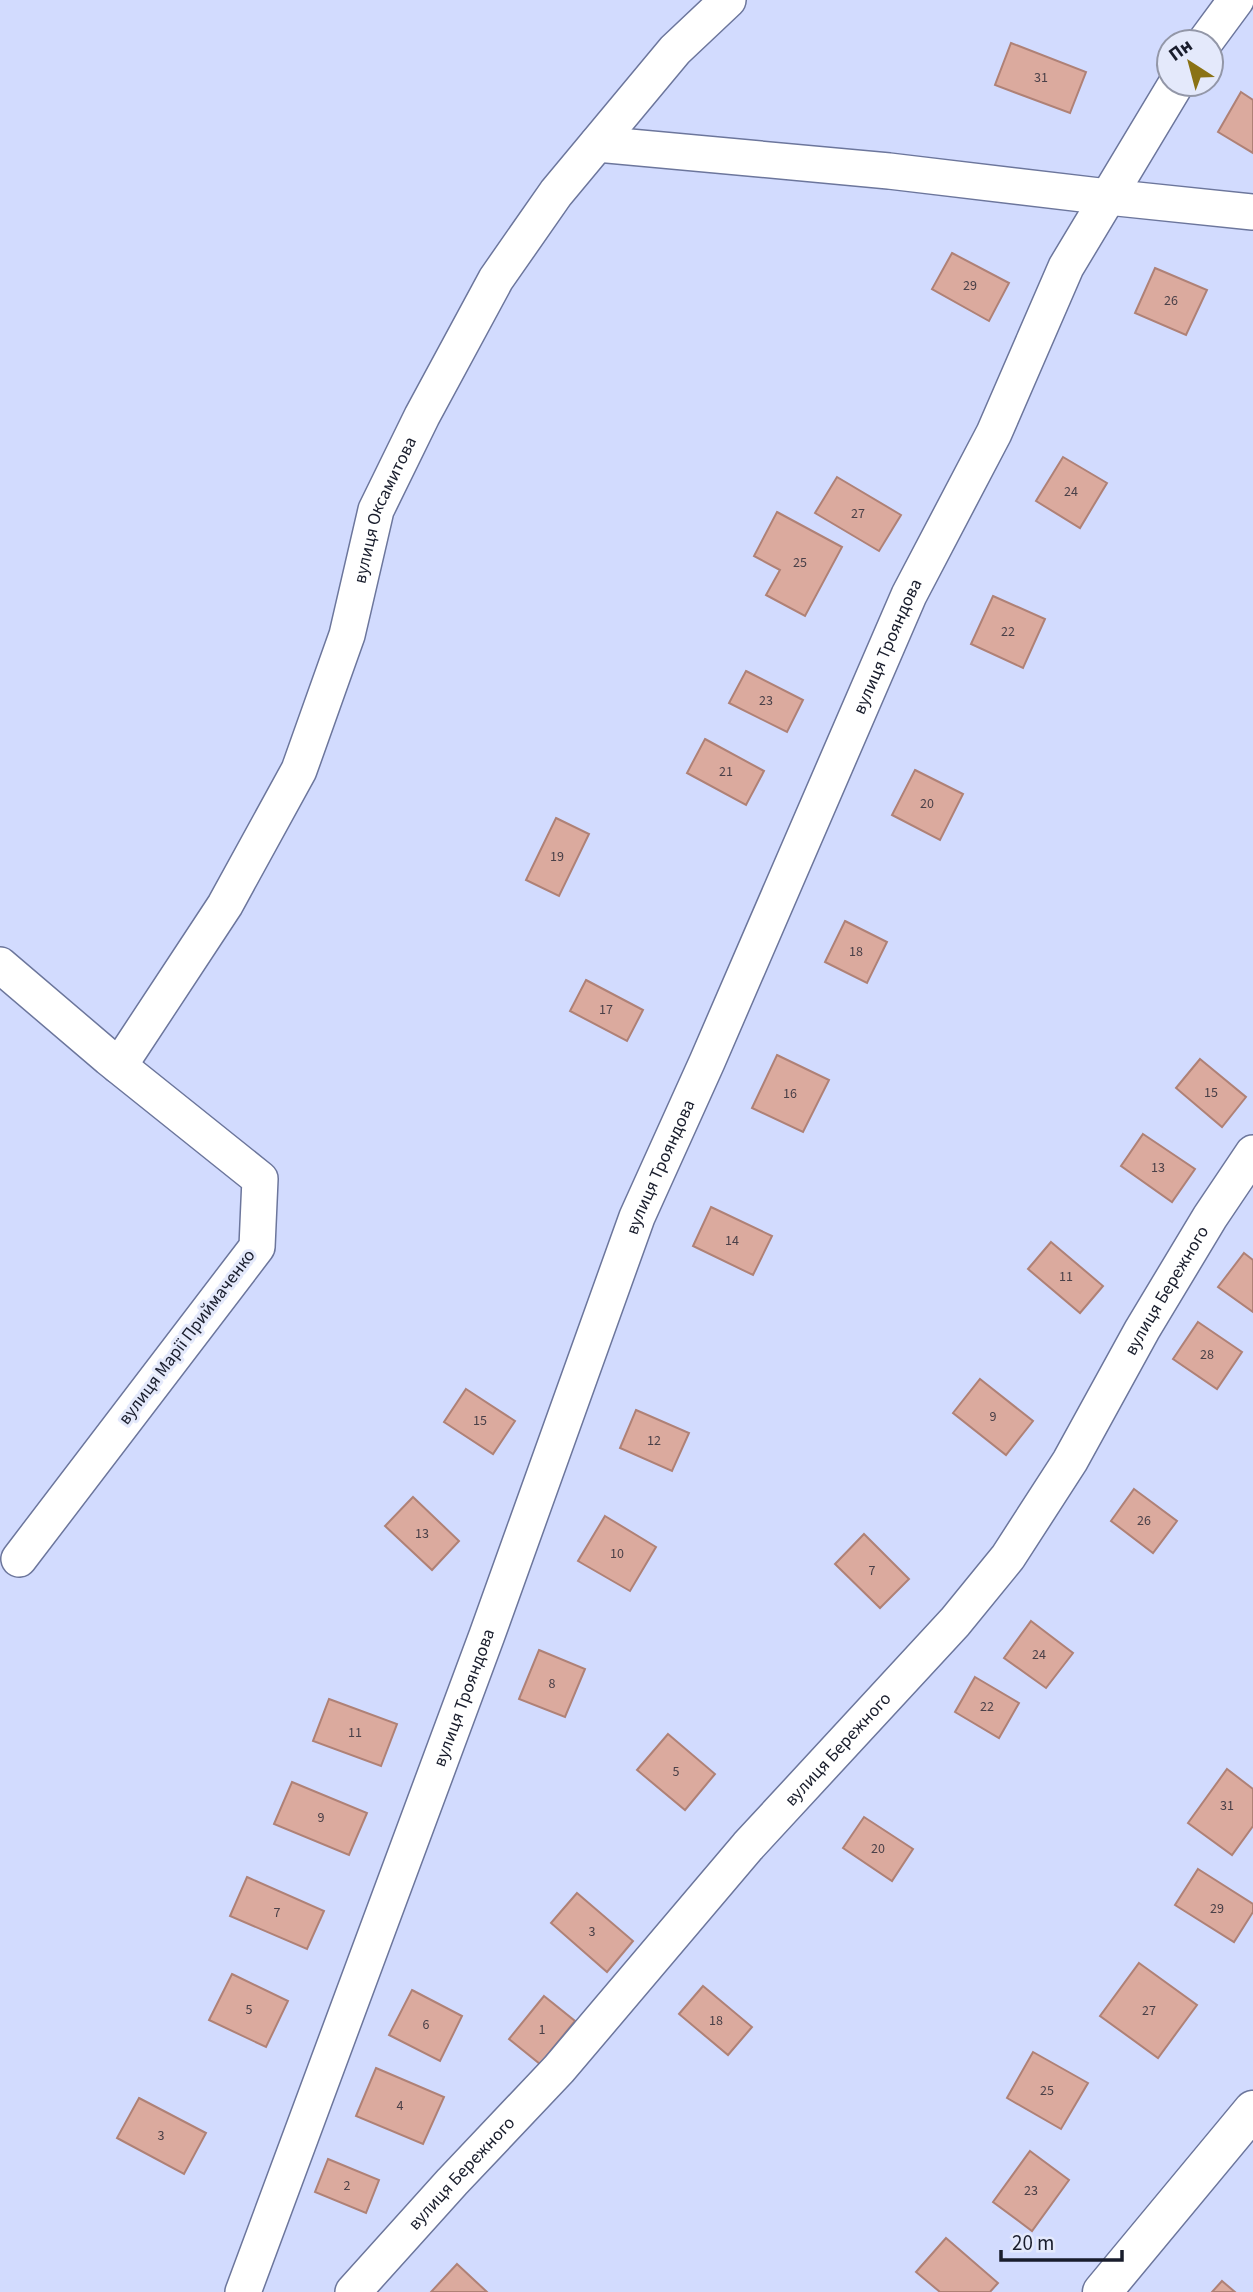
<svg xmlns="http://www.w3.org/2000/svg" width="1253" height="2292" font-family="'Source Sans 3',sans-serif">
  <rect width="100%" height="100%" fill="#d2dbfe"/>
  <g fill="#dbaa9e" stroke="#af8176" stroke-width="2">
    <path d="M 1011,43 L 1086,72 L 1070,113 L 995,85 Z"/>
    <path d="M 1241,92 L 1253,100 L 1253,153 L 1218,132 Z"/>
    <path d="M 952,253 L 1009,283 L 989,321 L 932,289 Z"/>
    <path d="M 1155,268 L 1207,290 L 1186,335 L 1135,313 Z"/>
    <path d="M 1063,457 L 1107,483 L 1080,528 L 1036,501 Z"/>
    <path d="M 837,477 L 901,515 L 879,551 L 815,513 Z"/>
    <path d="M 777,512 L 842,547 L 805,616 L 766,595 L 780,570 L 754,556 Z"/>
    <path d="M 993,596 L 1045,619 L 1023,668 L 971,644 Z"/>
    <path d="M 746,671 L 803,700 L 787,732 L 729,703 Z"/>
    <path d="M 705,739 L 764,771 L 746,805 L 687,773 Z"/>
    <path d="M 915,770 L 963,794 L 940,840 L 892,815 Z"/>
    <path d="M 556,818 L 589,834 L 559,896 L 526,880 Z"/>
    <path d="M 845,921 L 887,942 L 867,983 L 825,962 Z"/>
    <path d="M 586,980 L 643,1010 L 627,1041 L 570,1011 Z"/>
    <path d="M 777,1055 L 829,1080 L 803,1132 L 752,1108 Z"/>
    <path d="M 1200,1059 L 1246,1097 L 1222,1127 L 1176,1088 Z"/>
    <path d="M 1143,1134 L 1195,1169 L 1172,1202 L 1121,1166 Z"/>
    <path d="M 711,1207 L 772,1236 L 753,1275 L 693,1246 Z"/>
    <path d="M 1051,1242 L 1103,1286 L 1080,1313 L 1028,1269 Z"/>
    <path d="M 1244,1253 L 1253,1260 L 1253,1312 L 1218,1287 Z"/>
    <path d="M 1198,1322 L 1242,1352 L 1217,1389 L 1173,1359 Z"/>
    <path d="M 980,1379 L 1033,1421 L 1006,1455 L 953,1413 Z"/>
    <path d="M 466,1389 L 515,1421 L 493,1454 L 444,1422 Z"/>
    <path d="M 636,1410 L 689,1433 L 672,1471 L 620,1448 Z"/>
    <path d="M 1134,1489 L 1177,1521 L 1153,1553 L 1111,1521 Z"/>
    <path d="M 413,1497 L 459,1541 L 432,1570 L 385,1526 Z"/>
    <path d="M 605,1516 L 656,1547 L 630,1591 L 578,1561 Z"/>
    <path d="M 864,1534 L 909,1579 L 880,1608 L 835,1564 Z"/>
    <path d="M 1031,1621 L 1073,1653 L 1046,1688 L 1004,1658 Z"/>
    <path d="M 539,1650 L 585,1669 L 565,1717 L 519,1699 Z"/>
    <path d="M 975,1677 L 1019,1703 L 999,1738 L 955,1712 Z"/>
    <path d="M 329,1699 L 397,1724 L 381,1766 L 313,1741 Z"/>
    <path d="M 668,1734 L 715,1774 L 685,1810 L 637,1770 Z"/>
    <path d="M 1227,1769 L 1253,1789 L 1253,1826 L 1232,1855 L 1188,1823 Z"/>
    <path d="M 292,1782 L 367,1813 L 349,1855 L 274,1824 Z"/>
    <path d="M 864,1817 L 913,1849 L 892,1881 L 843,1848 Z"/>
    <path d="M 1198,1869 L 1253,1904 L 1253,1912 L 1234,1942 L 1175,1905 Z"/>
    <path d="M 247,1877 L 324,1911 L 307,1949 L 230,1916 Z"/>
    <path d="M 577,1893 L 633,1941 L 607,1972 L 551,1923 Z"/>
    <path d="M 1139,1963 L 1197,2005 L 1158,2058 L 1100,2016 Z"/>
    <path d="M 232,1974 L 288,2001 L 266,2047 L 209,2020 Z"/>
    <path d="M 703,1986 L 752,2027 L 728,2055 L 679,2014 Z"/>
    <path d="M 412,1990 L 462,2016 L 440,2061 L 389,2035 Z"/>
    <path d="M 544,1996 L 575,2021 L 540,2064 L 509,2039 Z"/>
    <path d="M 1033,2052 L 1088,2083 L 1061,2129 L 1007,2098 Z"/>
    <path d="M 376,2068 L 444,2097 L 423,2144 L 356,2116 Z"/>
    <path d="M 139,2098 L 206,2133 L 184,2174 L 117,2138 Z"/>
    <path d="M 1030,2151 L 1069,2180 L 1032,2231 L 993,2202 Z"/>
    <path d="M 328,2159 L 379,2180 L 366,2213 L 315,2192 Z"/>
    <path d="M 946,2238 L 998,2283 L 990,2292 L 940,2292 L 916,2272 Z"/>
    <path d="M 457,2264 L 487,2292 L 431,2292 Z"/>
    <path d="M 1222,2281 L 1235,2292 L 1212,2292 Z"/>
  </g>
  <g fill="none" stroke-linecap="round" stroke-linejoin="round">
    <g stroke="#6c769c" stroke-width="38">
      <g id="minor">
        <path d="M 1205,42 L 1236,0"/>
        <path d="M 597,144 L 889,171 L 1108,197 L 1253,212"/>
        <path d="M 0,965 L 109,1058 L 260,1179 L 257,1247 L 19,1559"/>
        <path id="s1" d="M 119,1066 L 225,905 L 299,770 L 347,635 L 376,510 L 422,416 L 496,279 L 556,193 L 675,50 L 728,0"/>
        <path id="s2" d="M 243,2292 L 487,1635 L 637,1217 L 707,1062 L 909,595 L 994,433 L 1066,267 L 1176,84"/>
        <path id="s3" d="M 353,2292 L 452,2182 L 559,2069 L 748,1846 L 955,1622 L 1008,1557 L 1070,1461 L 1142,1330 L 1210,1217 L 1253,1153"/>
      </g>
    </g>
    <g stroke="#6c769c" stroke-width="41">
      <path id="tertiary" d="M 1102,2292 L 1253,2110"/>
    </g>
    <use href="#minor" stroke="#fff" stroke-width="35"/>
    <use href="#tertiary" stroke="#fff" stroke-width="38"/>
  </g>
  <g text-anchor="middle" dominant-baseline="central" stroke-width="6" stroke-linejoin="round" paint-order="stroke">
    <g font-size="14" fill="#4a4048">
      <text x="1041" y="78">31</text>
      <text x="970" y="286">29</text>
      <text x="1171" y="301">26</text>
      <text x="1071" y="492">24</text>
      <text x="858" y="514">27</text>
      <text x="800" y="563">25</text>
      <text x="1008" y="632">22</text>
      <text x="766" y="701">23</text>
      <text x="726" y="772">21</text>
      <text x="927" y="804">20</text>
      <text x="557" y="857">19</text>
      <text x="856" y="952">18</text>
      <text x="606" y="1010">17</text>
      <text x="1211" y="1093">15</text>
      <text x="790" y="1094">16</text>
      <text x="1158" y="1168">13</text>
      <text x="732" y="1241">14</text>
      <text x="1066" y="1277">11</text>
      <text x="1207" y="1355">28</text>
      <text x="993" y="1417">9</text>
      <text x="480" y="1421">15</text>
      <text x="654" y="1441">12</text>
      <text x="1144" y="1521">26</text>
      <text x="422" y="1534">13</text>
      <text x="617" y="1554">10</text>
      <text x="872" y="1571">7</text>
      <text x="1039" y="1655">24</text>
      <text x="552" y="1684">8</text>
      <text x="987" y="1707">22</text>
      <text x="355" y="1733">11</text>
      <text x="676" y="1772">5</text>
      <text x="1227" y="1806">31</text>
      <text x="321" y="1818">9</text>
      <text x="878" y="1849">20</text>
      <text x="1217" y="1909">29</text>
      <text x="277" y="1913">7</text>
      <text x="592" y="1932">3</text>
      <text x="249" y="2010">5</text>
      <text x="1149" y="2011">27</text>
      <text x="716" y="2021">18</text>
      <text x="426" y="2025">6</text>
      <text x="542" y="2030">1</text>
      <text x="1047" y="2091">25</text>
      <text x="400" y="2106">4</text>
      <text x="161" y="2136">3</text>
      <text x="347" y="2186">2</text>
      <text x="1031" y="2191">23</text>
    </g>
    <g font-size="18" fill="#191d2c" stroke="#e4e9fb">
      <text stroke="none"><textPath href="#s1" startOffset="621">вулиця Оксамитова</textPath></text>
      <text stroke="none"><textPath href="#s2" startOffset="1768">вулиця Трояндова</textPath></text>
      <text stroke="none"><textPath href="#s2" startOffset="1200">вулиця Трояндова</textPath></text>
      <text stroke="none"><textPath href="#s3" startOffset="1295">вулиця Бережного</textPath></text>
      <text transform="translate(187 1337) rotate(-53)">вулиця Марії Приймаченко</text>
      <text stroke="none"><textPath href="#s2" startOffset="634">вулиця Трояндова</textPath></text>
      <text stroke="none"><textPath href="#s3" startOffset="728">вулиця Бережного</textPath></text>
      <text stroke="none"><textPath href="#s3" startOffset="161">вулиця Бережного</textPath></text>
    </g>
  </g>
  <g transform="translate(1190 63) rotate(324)"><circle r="33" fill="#e4e9fb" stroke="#9397a8" stroke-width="2"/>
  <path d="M0-5L12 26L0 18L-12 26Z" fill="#8a7214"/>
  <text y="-10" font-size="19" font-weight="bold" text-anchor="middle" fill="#191d2c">Пн</text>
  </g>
  <path d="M1001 2250v10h121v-10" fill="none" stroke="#191d2c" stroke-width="3.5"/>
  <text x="1012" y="2250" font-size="21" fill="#191d2c" stroke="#e4e9fb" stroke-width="5" paint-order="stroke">20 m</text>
</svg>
